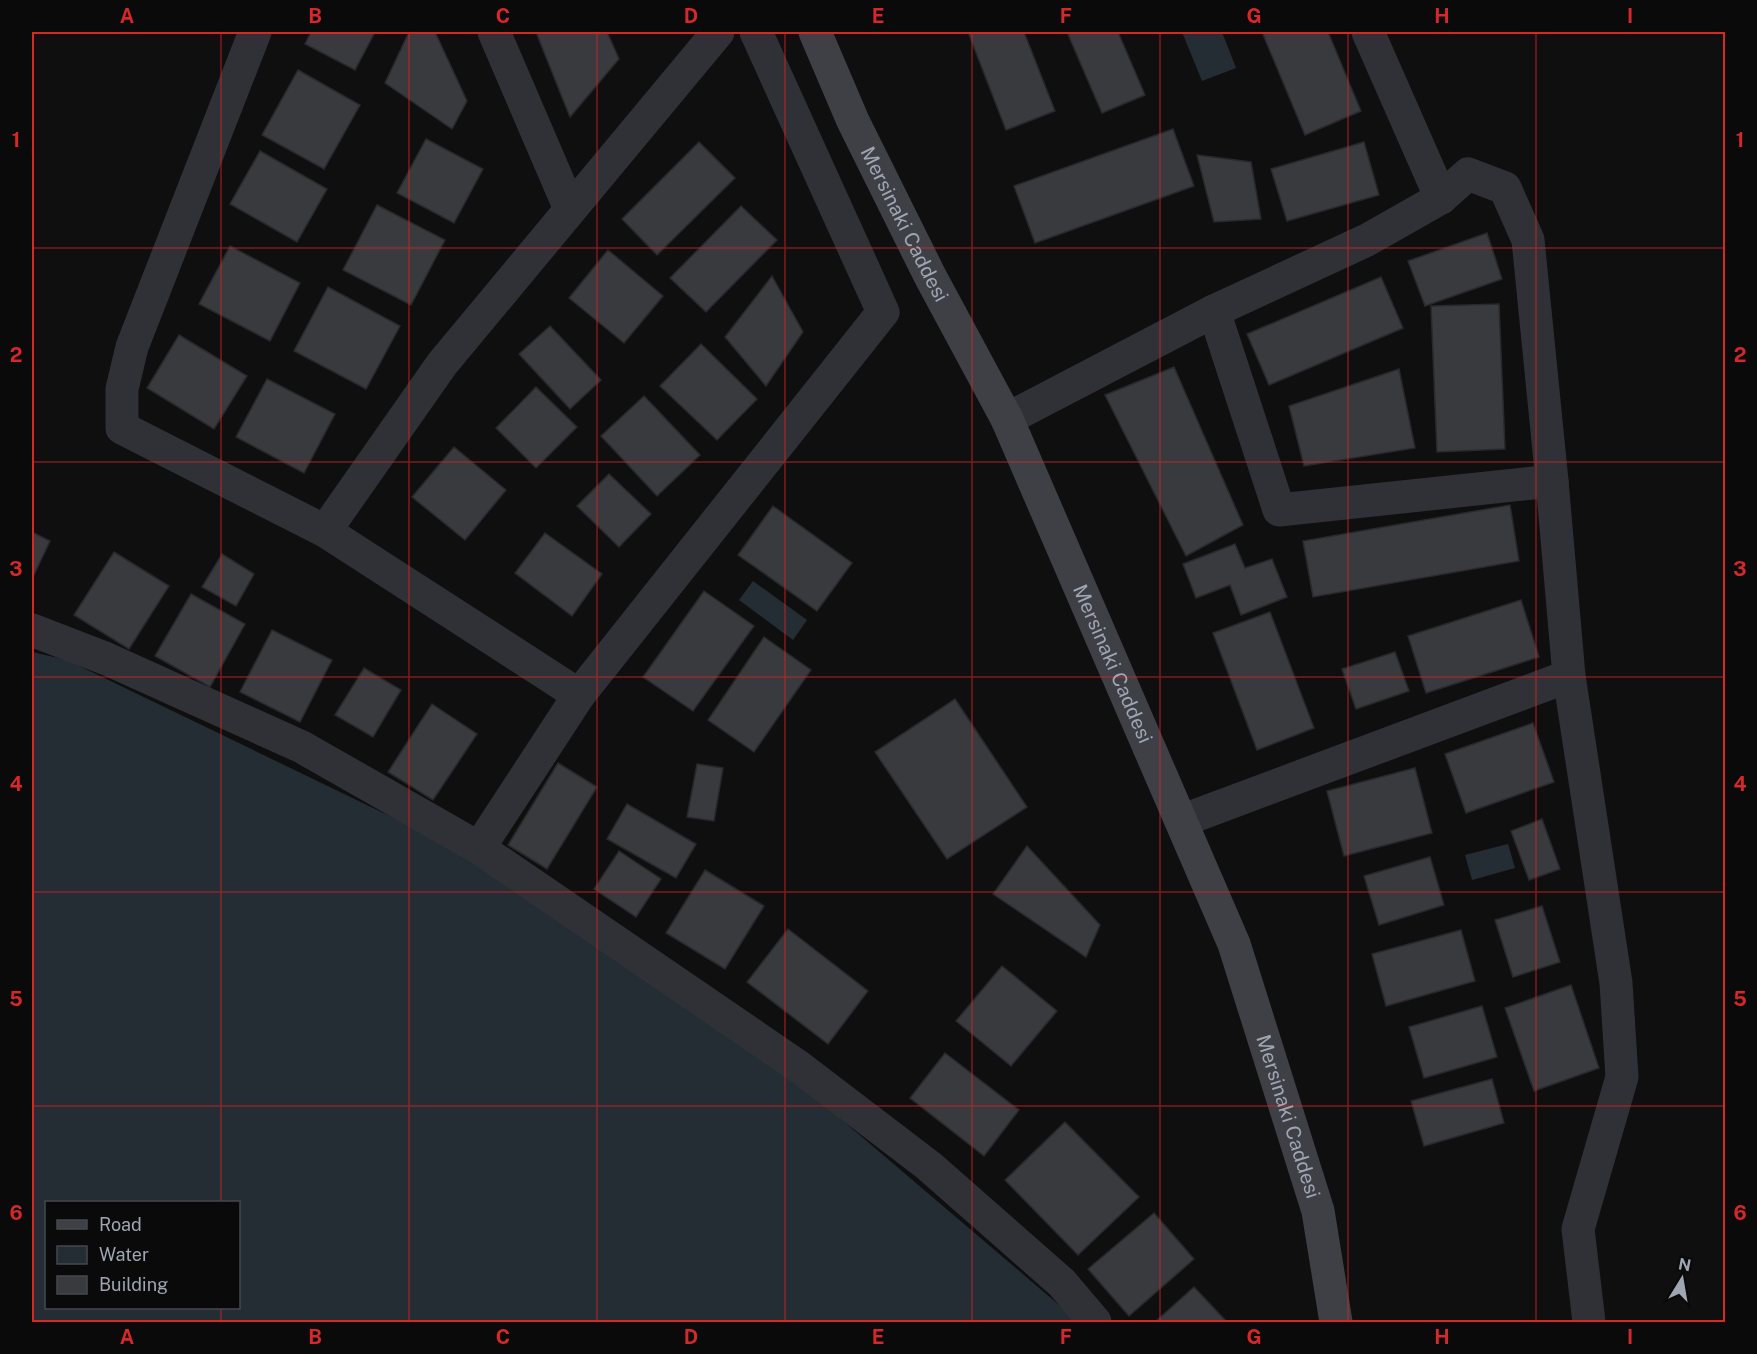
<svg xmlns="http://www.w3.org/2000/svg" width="1757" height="1354" font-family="'Public Sans',sans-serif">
  <rect width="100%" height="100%" fill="#0f0f10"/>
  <g fill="#252d34" fill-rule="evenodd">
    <path d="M 1182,32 L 1222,32 L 1236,68 L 1202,81 Z"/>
    <path d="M 753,581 L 807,620 L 793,640 L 739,600 Z"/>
    <path d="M 32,652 L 67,660 L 611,923 L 1079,1322 L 32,1322 ZM 46,1202 L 238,1202 L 238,1308 L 46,1308 Z"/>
    <path d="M 1508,844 L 1515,868 L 1472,880 L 1465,855 Z"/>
  </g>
  <g fill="#383a3e" stroke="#29292d" stroke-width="1.5">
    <path d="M 311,32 L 375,32 L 355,70 L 305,44 Z"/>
    <path d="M 409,32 L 435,32 L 467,101 L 452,129 L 385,83 Z"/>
    <path d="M 536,32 L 607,32 L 619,59 L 570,117 Z"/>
    <path d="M 968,32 L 1024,32 L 1055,111 L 1006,130 Z"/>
    <path d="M 1067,32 L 1118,32 L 1145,95 L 1102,113 Z"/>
    <path d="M 1262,32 L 1328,32 L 1361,111 L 1305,135 Z"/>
    <path d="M 298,70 L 360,105 L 324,169 L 262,135 Z"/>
    <path d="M 1173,129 L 1194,186 L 1035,243 L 1014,186 Z"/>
    <path d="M 426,139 L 483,169 L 454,223 L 397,193 Z"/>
    <path d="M 699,142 L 735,178 L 657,255 L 622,219 Z"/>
    <path d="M 1364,142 L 1379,195 L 1287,221 L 1271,169 Z"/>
    <path d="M 260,151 L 327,189 L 297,242 L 230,204 Z"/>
    <path d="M 1197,155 L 1251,162 L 1261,219 L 1214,222 Z"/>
    <path d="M 377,205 L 445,240 L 411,305 L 343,270 Z"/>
    <path d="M 741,206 L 777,240 L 706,312 L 670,278 Z"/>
    <path d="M 1487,233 L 1502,279 L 1425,306 L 1408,261 Z"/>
    <path d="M 230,246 L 300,283 L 270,341 L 199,304 Z"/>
    <path d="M 608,250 L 663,296 L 624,343 L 569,298 Z"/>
    <path d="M 772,276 L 803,332 L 766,386 L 725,337 Z"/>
    <path d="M 1381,277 L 1403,328 L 1269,385 L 1247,334 Z"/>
    <path d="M 328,287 L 400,326 L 366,389 L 294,351 Z"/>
    <path d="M 1499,304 L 1505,449 L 1437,452 L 1431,306 Z"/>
    <path d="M 550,326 L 601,380 L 570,409 L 519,354 Z"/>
    <path d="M 179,335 L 247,376 L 214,429 L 147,388 Z"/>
    <path d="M 701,344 L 757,399 L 717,440 L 660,386 Z"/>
    <path d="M 1174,367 L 1243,525 L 1186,556 L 1105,395 Z"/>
    <path d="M 1399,369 L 1415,448 L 1304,466 L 1289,406 Z"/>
    <path d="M 267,379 L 335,414 L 304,473 L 236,437 Z"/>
    <path d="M 536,387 L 577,427 L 536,468 L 496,428 Z"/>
    <path d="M 644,396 L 700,455 L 657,496 L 601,436 Z"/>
    <path d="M 454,447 L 506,490 L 465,540 L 412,497 Z"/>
    <path d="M 609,474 L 651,514 L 619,547 L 577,506 Z"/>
    <path d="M 1510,505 L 1519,561 L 1313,597 L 1303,541 Z"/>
    <path d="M 773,506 L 852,563 L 817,611 L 738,555 Z"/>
    <path d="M 32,532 L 50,541 L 32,579 Z"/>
    <path d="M 545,533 L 602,574 L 572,616 L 515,573 Z"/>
    <path d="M 1235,544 L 1245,568 L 1272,559 L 1287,597 L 1241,615 L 1230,585 L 1196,598 L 1183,564 Z"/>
    <path d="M 114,552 L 169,586 L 129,649 L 74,615 Z"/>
    <path d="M 222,554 L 254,574 L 236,606 L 202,587 Z"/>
    <path d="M 704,591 L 754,626 L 693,711 L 643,677 Z"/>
    <path d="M 191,594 L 245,624 L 210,687 L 155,656 Z"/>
    <path d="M 1521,600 L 1539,657 L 1426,693 L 1408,636 Z"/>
    <path d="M 1270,612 L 1314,728 L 1257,750 L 1213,633 Z"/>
    <path d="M 272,630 L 332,660 L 300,722 L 240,692 Z"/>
    <path d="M 764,637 L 811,670 L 754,752 L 708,720 Z"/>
    <path d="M 1395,652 L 1409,691 L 1356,709 L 1342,669 Z"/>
    <path d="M 364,668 L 401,690 L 373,737 L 335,715 Z"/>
    <path d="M 955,699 L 1027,807 L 947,859 L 875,752 Z"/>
    <path d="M 432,704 L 477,734 L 433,800 L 388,772 Z"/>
    <path d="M 1533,723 L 1554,782 L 1466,813 L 1445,754 Z"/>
    <path d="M 558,763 L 597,787 L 547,869 L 508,845 Z"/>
    <path d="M 697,764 L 723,768 L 714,821 L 687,817 Z"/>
    <path d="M 1415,768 L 1432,833 L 1344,856 L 1327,791 Z"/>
    <path d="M 627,804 L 696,844 L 676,878 L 607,839 Z"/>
    <path d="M 1542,819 L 1560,869 L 1529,880 L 1511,831 Z"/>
    <path d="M 1027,846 L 1100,925 L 1086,957 L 993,894 Z"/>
    <path d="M 619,851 L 661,879 L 636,917 L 594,889 Z"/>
    <path d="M 1430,857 L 1444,905 L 1379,925 L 1364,876 Z"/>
    <path d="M 705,870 L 764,906 L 725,969 L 666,933 Z"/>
    <path d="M 1542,906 L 1560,962 L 1513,977 L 1495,920 Z"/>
    <path d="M 788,929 L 868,991 L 828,1044 L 747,982 Z"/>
    <path d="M 1461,930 L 1475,981 L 1386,1006 L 1372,954 Z"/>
    <path d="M 1002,966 L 1057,1011 L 1011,1066 L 956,1021 Z"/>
    <path d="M 1571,985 L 1599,1068 L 1534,1091 L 1505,1008 Z"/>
    <path d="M 1482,1006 L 1497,1057 L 1424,1078 L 1409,1027 Z"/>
    <path d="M 945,1053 L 1019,1110 L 984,1156 L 910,1098 Z"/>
    <path d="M 1492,1079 L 1504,1123 L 1424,1146 L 1411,1101 Z"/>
    <path d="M 1065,1122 L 1139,1197 L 1078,1255 L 1005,1180 Z"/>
    <path d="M 1154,1213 L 1194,1259 L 1129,1316 L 1088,1269 Z"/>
    <path d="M 1194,1287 L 1227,1322 L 1155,1322 Z"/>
  </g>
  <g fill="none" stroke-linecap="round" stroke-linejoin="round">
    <g stroke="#303136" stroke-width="33">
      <path d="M 255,32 L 132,347 L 122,389 L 122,428 L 325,531 L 579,695"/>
      <path d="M 494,32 L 570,209"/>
      <path d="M 1368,32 L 1441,198"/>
      <path d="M 1214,311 L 1279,510 L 1552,481"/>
      <path d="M 1007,419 L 1214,311 L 1367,240 L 1441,198 L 1468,174 L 1505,188 L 1528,240 L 1552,481 L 1569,676 L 1616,983 L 1622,1077 L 1578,1229 L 1589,1322"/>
      <path d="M 325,531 L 442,364 L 718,32"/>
      <path d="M 32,630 L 107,659 L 302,747 L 479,848 L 798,1066 L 929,1166 L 1062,1283 L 1095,1322"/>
      <path d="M 1181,821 L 1569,676"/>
      <path d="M 479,848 L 579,695 L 883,312 L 756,32"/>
    </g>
    <path stroke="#3e4046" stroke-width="33" id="s1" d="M 815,32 L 853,121 L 930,276 L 1007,419 L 1234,944 L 1318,1211 L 1336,1322"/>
  </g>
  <path fill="none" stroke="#d62828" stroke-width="1.5" stroke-opacity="0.55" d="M 221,32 L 221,1202M 409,32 L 409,1322M 597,32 L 597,1322M 785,32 L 785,1322M 972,32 L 972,1322M 1160,32 L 1160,1322M 1348,32 L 1348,1322M 1536,32 L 1536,1322M 32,248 L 1726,248M 32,462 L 1726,462M 32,677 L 1726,677M 32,892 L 1726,892M 32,1106 L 1726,1106M 221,1308 L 221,1322"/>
  <g text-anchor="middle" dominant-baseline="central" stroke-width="4.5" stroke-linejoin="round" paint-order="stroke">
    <g font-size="20" fill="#9fa5b2" stroke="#0a0a0b">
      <text stroke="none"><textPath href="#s1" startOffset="212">Mersinaki Caddesi</textPath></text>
      <text stroke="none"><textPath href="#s1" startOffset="699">Mersinaki Caddesi</textPath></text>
      <text stroke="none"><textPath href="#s1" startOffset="1185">Mersinaki Caddesi</textPath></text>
    </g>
  </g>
  <rect width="1757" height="1354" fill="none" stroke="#0a0a0b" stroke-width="66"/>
  <rect x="45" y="1201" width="195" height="108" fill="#0a0a0b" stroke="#46484e" stroke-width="1.5"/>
  <rect x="57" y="1220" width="30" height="9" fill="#3e4046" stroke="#46484e" stroke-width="1.5"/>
  <text x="99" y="1231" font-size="18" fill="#9fa5b2">Road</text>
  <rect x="57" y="1246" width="30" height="18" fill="#252d34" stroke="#46484e" stroke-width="1.5"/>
  <text x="99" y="1261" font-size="18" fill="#9fa5b2">Water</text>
  <rect x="57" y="1276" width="30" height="18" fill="#383a3e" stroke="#46484e" stroke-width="1.5"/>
  <text x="99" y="1291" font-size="18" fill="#9fa5b2">Building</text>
  <g transform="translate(1682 1279) rotate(11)" stroke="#0a0a0b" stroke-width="4.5" paint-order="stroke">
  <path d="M0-4.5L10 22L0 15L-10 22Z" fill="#9fa5b2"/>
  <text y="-9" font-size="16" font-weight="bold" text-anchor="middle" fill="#9fa5b2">N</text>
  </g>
  <rect x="33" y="33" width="1691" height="1288" fill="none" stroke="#d62828" stroke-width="2"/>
  <g font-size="20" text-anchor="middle" font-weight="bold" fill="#d62828">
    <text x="127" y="23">A</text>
    <text x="315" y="23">B</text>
    <text x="503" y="23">C</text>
    <text x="691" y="23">D</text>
    <text x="878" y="23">E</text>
    <text x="1066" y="23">F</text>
    <text x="1254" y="23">G</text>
    <text x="1442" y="23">H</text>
    <text x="1630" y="23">I</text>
    <text x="16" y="147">1</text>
    <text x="1740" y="147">1</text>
    <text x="16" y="362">2</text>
    <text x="1740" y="362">2</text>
    <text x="16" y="576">3</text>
    <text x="1740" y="576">3</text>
    <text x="16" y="791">4</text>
    <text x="1740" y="791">4</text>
    <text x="16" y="1006">5</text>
    <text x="1740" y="1006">5</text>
    <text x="16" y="1220">6</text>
    <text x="1740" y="1220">6</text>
    <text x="127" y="1344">A</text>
    <text x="315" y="1344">B</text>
    <text x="503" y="1344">C</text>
    <text x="691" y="1344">D</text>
    <text x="878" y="1344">E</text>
    <text x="1066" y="1344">F</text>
    <text x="1254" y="1344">G</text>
    <text x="1442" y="1344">H</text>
    <text x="1630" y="1344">I</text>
  </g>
</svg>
